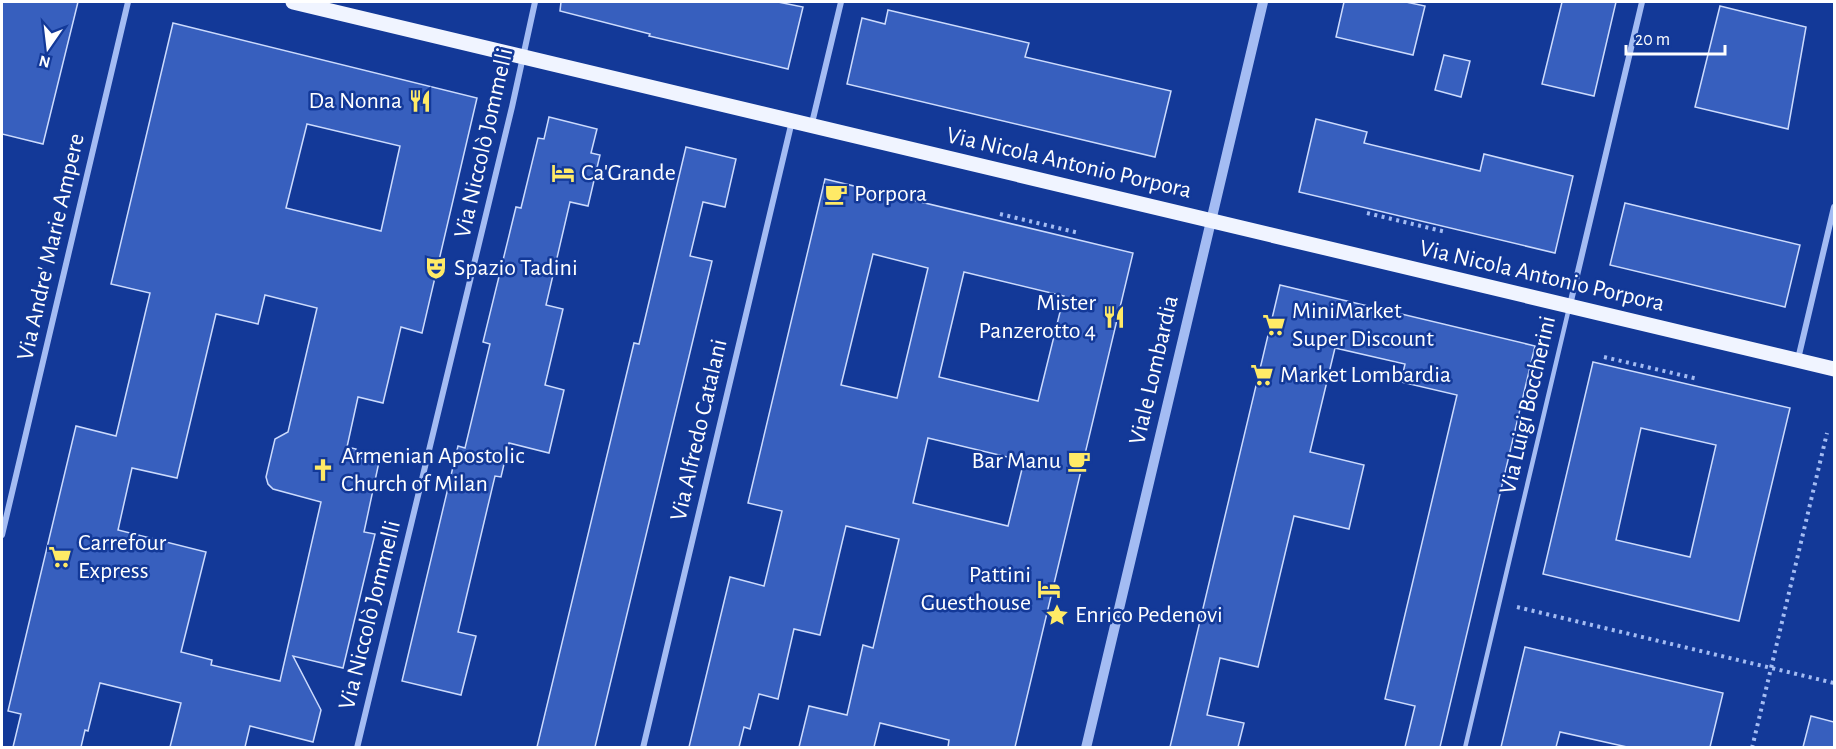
<svg xmlns="http://www.w3.org/2000/svg" width="1836" height="749" font-family="'Alegreya Sans',sans-serif">
  <rect width="100%" height="100%" fill="#133998"/>
  <g fill="#375fbe" stroke="#ccdbfd" stroke-width="1.5" fill-rule="evenodd">
    <path d="M 2,2 L 78,2 L 43,144 L 2,134 Z"/>
    <path d="M 561,2 L 778,2 L 803,7 L 788,69 L 649,36 L 650,34 L 560,11 Z"/>
    <path d="M 1344,2 L 1406,2 L 1425,6 L 1413,55 L 1336,37 Z"/>
    <path d="M 1562,2 L 1616,2 L 1594,96 L 1542,84 Z"/>
    <path d="M 1720,6 L 1806,27 L 1788,129 L 1695,107 Z"/>
    <path d="M 888,10 L 1029,43 L 1025,57 L 1171,91 L 1155,157 L 847,84 L 862,18 L 885,24 Z"/>
    <path d="M 173,23 L 477,98 L 422,333 L 401,327 L 383,403 L 358,397 L 347,447 L 356,449 L 354,457 L 379,462 L 364,532 L 375,534 L 343,668 L 293,656 L 321,710 L 313,742 L 250,726 L 245,747 L 170,747 L 181,703 L 100,683 L 88,731 L 85,730 L 81,747 L 13,747 L 21,714 L 8,711 L 76,426 L 116,436 L 150,293 L 111,284 ZM 307,124 L 400,146 L 381,231 L 286,208 ZM 265,295 L 317,308 L 288,432 L 275,439 L 266,477 L 268,484 L 273,489 L 321,502 L 280,681 L 211,665 L 212,660 L 181,652 L 206,552 L 118,530 L 132,468 L 177,478 L 216,314 L 258,324 Z"/>
    <path d="M 1444,55 L 1470,61 L 1461,97 L 1435,90 Z"/>
    <path d="M 549,117 L 597,129 L 591,153 L 600,155 L 588,206 L 570,202 L 546,305 L 563,309 L 545,385 L 564,390 L 549,453 L 509,443 L 501,477 L 495,476 L 458,632 L 476,636 L 461,695 L 402,681 L 458,446 L 465,448 L 490,344 L 483,342 L 516,207 L 521,208 L 538,138 L 544,139 Z"/>
    <path d="M 1316,119 L 1367,132 L 1364,143 L 1480,171 L 1484,154 L 1573,176 L 1555,253 L 1299,192 Z"/>
    <path d="M 686,147 L 736,159 L 725,207 L 703,202 L 690,256 L 712,261 L 595,747 L 537,747 L 634,343 L 639,344 Z"/>
    <path d="M 825,179 L 1133,253 L 1015,747 L 948,747 L 949,740 L 880,723 L 874,747 L 799,747 L 809,706 L 847,715 L 863,645 L 873,648 L 899,539 L 846,526 L 820,635 L 794,629 L 778,699 L 759,694 L 750,729 L 744,727 L 739,747 L 689,747 L 730,577 L 764,586 L 782,511 L 748,503 ZM 873,254 L 928,268 L 897,398 L 841,385 ZM 964,272 L 1064,296 L 1038,401 L 939,377 ZM 928,438 L 1024,461 L 1008,526 L 913,503 Z"/>
    <path d="M 1625,203 L 1800,245 L 1785,307 L 1610,265 Z"/>
    <path d="M 1280,285 L 1535,346 L 1440,747 L 1405,747 L 1415,706 L 1385,699 L 1457,395 L 1401,382 L 1405,364 L 1335,348 L 1310,452 L 1364,465 L 1349,529 L 1294,516 L 1258,667 L 1220,658 L 1207,715 L 1244,723 L 1238,747 L 1170,747 Z"/>
    <path d="M 1593,362 L 1790,408 L 1739,621 L 1543,574 ZM 1641,428 L 1716,445 L 1690,557 L 1616,540 Z"/>
    <path d="M 1525,647 L 1723,693 L 1710,747 L 1627,747 L 1560,732 L 1556,747 L 1501,747 Z"/>
    <path d="M 1811,716 L 1834,722 L 1834,747 L 1803,747 Z"/>
  </g>
  <g fill="none" stroke-linecap="round" stroke-linejoin="round">
    <g stroke="#a4bcf3" stroke-width="4" stroke-dasharray="3 4.5" stroke-linecap="butt">
      <path d="M 1367,213 L 1446,232"/>
      <path d="M 1000,214 L 1079,233"/>
      <path d="M 1604,357 L 1698,379"/>
      <path d="M 1517,607 L 1834,683"/>
      <path d="M 1752,748 L 1827,433"/>
    </g>
    <path stroke="#a4bcf3" stroke-width="4.5" d="M 1465,748 L 1569,308"/>
    <g stroke="#a4bcf3" stroke-width="6">
      <path d="M 812,123 L 841,2"/>
      <path d="M 1570,305 L 1642,2"/>
      <path d="M 1798,359 L 1834,207"/>
      <path d="M 2,535 L 128,2"/>
      <path d="M 357,748 L 512,107 L 535,2"/>
      <path d="M 643,748 L 792,121"/>
    </g>
    <path stroke="#a4bcf3" stroke-width="10" d="M 1086,748 L 1263,2"/>
    <path stroke="#f0f4ff" stroke-width="15" d="M 293,2 L 1834,369"/>
  </g>
  <defs>
    <g id="restaurant-bare" transform="scale(1.8)"><path d="M-5-6h1v4h1v-4h1v4h1v-4h1v5L-1.5 .5V6h-2V.5L-5-1ZM5-6V6H3V1.5H1.5Q1.5-4 5-6Z" fill="#ffea66" stroke="#133998" stroke-width="2.5" paint-order="stroke"/></g>
    <g id="hotel-bare" transform="scale(1.8)"><path d="M-6-4.5h1.5V1H6V5H4.5V3h-9V5H-6ZM-4 0a1.8 1.8 0 1 1 3.6 0ZM.5 0V-2.5h3Q6-2.5 6 0Z" fill="#ffea66" stroke="#133998" stroke-width="2.5" paint-order="stroke"/></g>
    <g id="cafe-bare" transform="scale(1.8)"><path d="M-5.5-4.5H6V0H3Q3 3.5 0 3.5H-2.5Q-5.5 3.5-5.5 0ZM3-3.2v2h1.7v-2ZM-6 4.5H4V6H-6Z" fill="#ffea66" stroke="#133998" stroke-width="2.5" paint-order="stroke"/></g>
    <g id="theatre-bare" transform="scale(1.8)"><path d="M-5-5.5Q0-4 5-5.5V0Q5 5 0 6Q-5 5-5 0ZM-3.3-2.5H-1v1.5H-3.3ZM1-2.5H3.3v1.5H1ZM-2.8 1Q0 5.5 2.8 1Z" fill="#ffea66" stroke="#133998" stroke-width="2.5" paint-order="stroke"/></g>
    <g id="supermarket-bare" transform="scale(1.8)"><path d="M-6-5.5h2.5l.6 2H6L4.5 2H-2.5L-4.4-4H-6ZM-1.5 3.2a1.3 1.3 0 1 0 .1 0ZM3 3.2a1.3 1.3 0 1 0 .1 0Z" fill="#ffea66" stroke="#133998" stroke-width="2.5" paint-order="stroke"/></g>
    <g id="church-bare" transform="scale(1.8)"><path d="M-1.2-6h2.4v3.5h3.3v2.4h-3.3V6h-2.4V-.1h-3.3v-2.4h3.3Z" fill="#ffea66" stroke="#133998" stroke-width="2.5" paint-order="stroke"/></g>
    <g id="sight-bare" transform="scale(1.8)"><path d="M0-6L1.8-2.2L6-1.7L2.9 1.2L3.7 5.4L0 3.3L-3.7 5.4L-2.9 1.2L-6-1.7L-1.8-2.2Z" fill="#ffea66" stroke="#133998" stroke-width="2.5" paint-order="stroke"/></g>
  </defs>
  <g fill-rule="evenodd">
    <use href="#restaurant-bare" x="420" y="101"/>
    <use href="#hotel-bare" x="563" y="173"/>
    <use href="#cafe-bare" x="836" y="194"/>
    <use href="#theatre-bare" x="436" y="268"/>
    <use href="#restaurant-bare" x="1114" y="317"/>
    <use href="#supermarket-bare" x="1274" y="325"/>
    <use href="#supermarket-bare" x="1262" y="375"/>
    <use href="#cafe-bare" x="1079" y="461"/>
    <use href="#church-bare" x="323" y="470"/>
    <use href="#supermarket-bare" x="60" y="557"/>
    <use href="#hotel-bare" x="1049" y="589"/>
    <use href="#sight-bare" x="1057" y="615"/>
  </g>
  <g text-anchor="middle" dominant-baseline="central" stroke-width="5" stroke-linejoin="round" paint-order="stroke">
    <g font-size="24" fill="#fff" stroke="#133998" text-anchor="start">
      <text x="402" y="101" text-anchor="end">Da Nonna</text>
      <text x="581" y="173">Ca'Grande</text>
      <text x="854" y="194">Porpora</text>
      <text x="454" y="268">Spazio Tadini</text>
      <text x="1096" y="303" text-anchor="end">Mister<tspan x="1096" dy="28">Panzerotto 4</tspan></text>
      <text x="1292" y="311">MiniMarket<tspan x="1292" dy="28">Super Discount</tspan></text>
      <text x="1280" y="375">Market Lombardia</text>
      <text x="341" y="456">Armenian Apostolic<tspan x="341" dy="28">Church of Milan</tspan></text>
      <text x="1061" y="461" text-anchor="end">Bar Manu</text>
      <text x="78" y="543">Carrefour<tspan x="78" dy="28">Express</tspan></text>
      <text x="1031" y="575" text-anchor="end">Pattini<tspan x="1031" dy="28">Guesthouse</tspan></text>
      <text x="1075" y="615">Enrico Pedenovi</text>
    </g>
    <g font-size="24" fill="#fff" stroke="#133998">
      <text transform="translate(484 143) rotate(-77)">Via Niccolò Jommelli</text>
      <text transform="translate(1069 163) rotate(13)">Via Nicola Antonio Porpora</text>
      <text transform="translate(51 247) rotate(-77)">Via Andre' Marie Ampere</text>
      <text transform="translate(1542 276) rotate(13)">Via Nicola Antonio Porpora</text>
      <text transform="translate(1154 370) rotate(-77)">Viale Lombardia</text>
      <text transform="translate(1528 405) rotate(-77)">Via Luigi Boccherini</text>
      <text transform="translate(699 430) rotate(-77)">Via Alfredo Catalani</text>
      <text transform="translate(370 615) rotate(-76)">Via Niccolò Jommelli</text>
    </g>
  </g>
  <rect width="1836" height="749" fill="none" stroke="#ffffff" stroke-width="6"/>
  <g transform="translate(48 48) rotate(194)" stroke="#133998" stroke-width="4.5" paint-order="stroke">
  <path d="M0-4.5L10 22L0 15L-10 22Z" fill="#ffffff"/>
  <text y="-9" font-size="16" font-weight="bold" text-anchor="middle" fill="#ffffff">N</text>
  </g>
  <path d="M1626 45v9h99v-9" fill="none" stroke="#ffffff" stroke-width="3"/>
  <text x="1635" y="45" font-size="18" fill="#ffffff" stroke="#133998" stroke-width="4.5" paint-order="stroke">20 m</text>
</svg>
